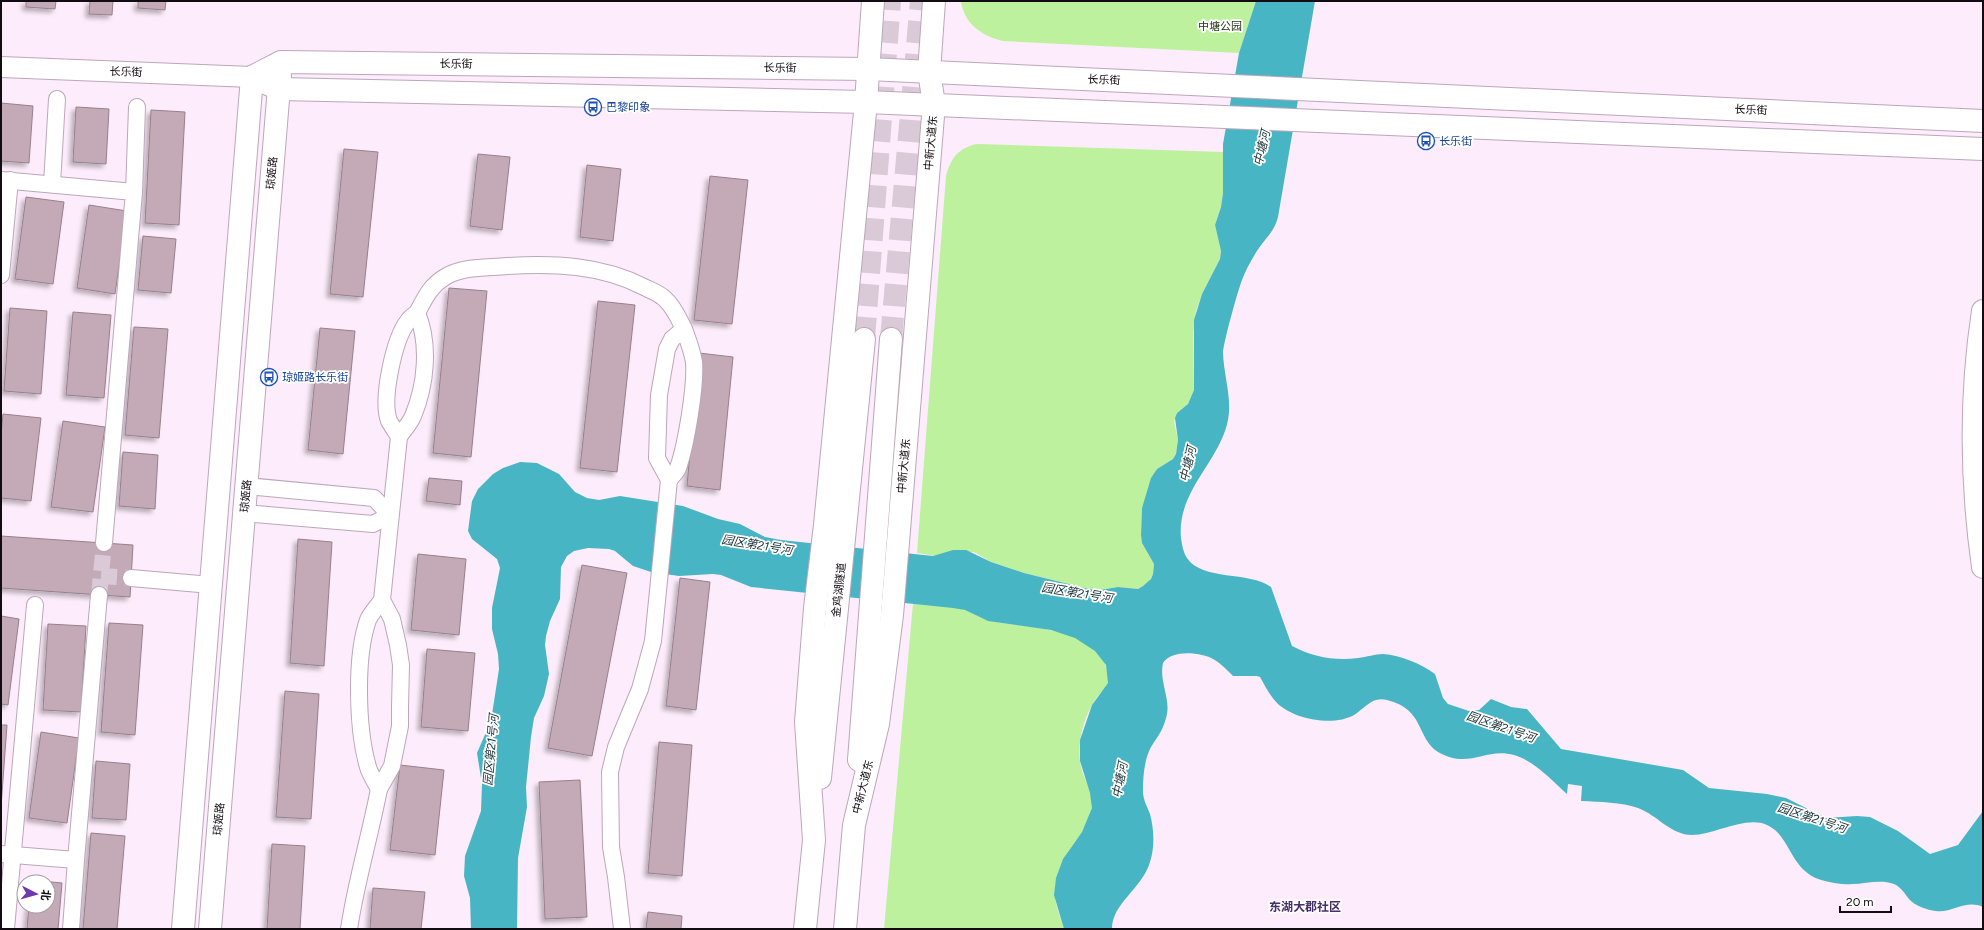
<svg xmlns="http://www.w3.org/2000/svg" width="1984" height="930" font-family="Figtree,'Noto Sans SC',sans-serif">
  <defs>
    <filter id="shadow"><feDropShadow dx="-3.5" dy="3.5" stdDeviation="2" flood-color="#0004"/></filter>
  </defs>
  <rect width="100%" height="100%" fill="#fdecfb"/>
  <g fill="#bdf19e">
    <path d="M 961,1 L 1256,1 L 1239,53 L 1003,41 C 982,36 964,24 961,1 Z"/>
    <path d="M 977,144 L 1223,152 L 1223,193 L 1221,207 L 1215,225 L 1221,251 L 1220,259 L 1202,294 L 1196,311 L 1193,333 L 1194,390 L 1188,404 L 1177,413 L 1174,422 L 1178,440 L 1176,454 L 1173,459 L 1157,469 L 1142,508 L 1141,535 L 1142,543 L 1154,564 L 1153,574 L 1149,582 L 1138,589 L 1118,587 L 1100,590 L 1089,589 L 1024,573 L 991,562 L 974,552 L 936,556 L 917,553 L 946,176 C 951,158 958,148 977,144 Z"/>
    <path d="M 913,603 C 930,605 949,605 965,610 C 974,613 981,619 990,621 C 1027,628 1112,627 1108,683 C 1105,690 1099,694 1095,700 C 1083,719 1076,745 1081,767 C 1084,781 1094,793 1092,808 C 1090,821 1082,833 1074,843 C 1064,857 1053,879 1055,897 C 1056,908 1061,918 1064,929 L 884,929 Z"/>
  </g>
  <path fill="#48b5c5" d="M 1256,1 L 1315,1 L 1278,217 C 1275,230 1267,237 1259,248 C 1253,257 1246,269 1242,280 C 1238,290 1223,344 1223,353 C 1224,380 1235,404 1225,431 C 1212,468 1177,495 1181,538 C 1182,544 1183,552 1187,558 C 1202,581 1249,571 1271,587 L 1292,646 C 1313,657 1335,661 1358,658 C 1367,657 1375,654 1383,654 C 1401,655 1421,664 1435,674 L 1443,698 L 1448,704 L 1469,711 L 1479,710 L 1491,699 L 1511,707 L 1527,709 L 1561,749 L 1683,770 L 1709,788 L 1767,794 L 1786,798 L 1826,818 L 1857,816 L 1870,817 L 1898,831 L 1930,854 L 1958,845 L 1983,811 L 1983,907 C 1966,899 1953,913 1936,911 C 1927,910 1915,906 1909,899 C 1905,894 1901,887 1894,884 C 1880,879 1866,884 1852,884 C 1843,885 1834,883 1825,881 C 1790,873 1792,838 1769,826 C 1748,814 1715,835 1692,835 C 1671,835 1657,815 1638,808 C 1621,802 1600,802 1581,801 L 1582,786 L 1568,784 L 1567,794 C 1551,780 1535,761 1514,755 C 1485,747 1469,770 1438,752 C 1416,738 1425,709 1387,700 C 1372,696 1365,708 1354,715 C 1333,727 1293,719 1277,703 C 1270,696 1265,686 1260,677 L 1257,676 L 1233,676 C 1226,669 1219,661 1209,657 C 1196,652 1171,650 1163,663 C 1159,681 1170,697 1167,714 C 1163,732 1158,735 1150,749 C 1144,762 1143,777 1143,791 C 1143,800 1147,806 1150,814 C 1154,829 1155,847 1150,862 C 1142,889 1112,903 1112,929 L 1064,929 L 1054,895 L 1056,878 L 1063,859 L 1082,832 L 1092,808 L 1090,793 L 1080,761 L 1080,740 L 1092,705 L 1108,683 L 1106,665 L 1095,651 L 1075,638 L 1051,630 L 988,621 L 965,610 L 953,608 L 751,587 L 721,575 L 713,574 L 679,576 L 651,572 L 633,566 L 615,551 L 609,549 L 588,548 L 574,551 L 567,556 L 561,567 L 560,599 L 550,621 L 546,636 L 545,645 L 549,674 L 544,696 L 534,718 L 531,737 L 526,787 L 527,807 L 518,858 L 517,929 L 471,929 L 470,898 L 464,876 L 465,856 L 481,811 L 482,784 L 477,753 L 491,721 L 499,669 L 498,654 L 492,629 L 492,608 L 500,568 L 497,559 L 472,539 L 468,531 L 472,501 L 478,489 L 493,474 L 503,468 L 520,462 L 537,463 L 559,474 L 575,492 L 587,498 L 599,500 L 620,496 L 683,506 L 718,519 L 740,524 L 765,537 L 781,540 L 933,556 L 953,550 L 966,550 L 991,562 L 1024,573 L 1089,589 L 1100,590 L 1118,587 L 1138,589 L 1143,586 L 1151,579 L 1153,574 L 1154,564 L 1142,543 L 1141,535 L 1142,508 L 1151,478 L 1157,469 L 1173,459 L 1176,454 L 1178,440 L 1175,418 L 1177,413 L 1188,404 L 1194,390 L 1194,320 L 1202,294 L 1220,259 L 1221,251 L 1215,225 L 1221,207 L 1223,193 L 1223,144 L 1239,53 Z"/>
  <g fill="#c3aab6" stroke="#97808c" filter="url(#shadow)">
    <path d="M 26,1 L 56,1 L 55,9 L 26,7 Z"/>
    <path d="M 90,1 L 113,1 L 112,15 L 89,14 Z"/>
    <path d="M 138,1 L 166,1 L 165,10 L 138,8 Z"/>
    <path d="M 1,103 L 33,106 L 29,163 L 1,161 Z"/>
    <path d="M 76,107 L 109,109 L 106,164 L 73,162 Z"/>
    <path d="M 151,110 L 185,112 L 179,225 L 145,223 Z"/>
    <path d="M 344,149 L 378,152 L 363,297 L 330,294 Z"/>
    <path d="M 478,154 L 510,157 L 502,230 L 470,226 Z"/>
    <path d="M 587,165 L 621,169 L 613,241 L 580,237 Z"/>
    <path d="M 710,176 L 748,180 L 732,324 L 694,320 Z"/>
    <path d="M 26,197 L 64,202 L 53,284 L 15,279 Z"/>
    <path d="M 89,205 L 127,211 L 115,294 L 77,288 Z"/>
    <path d="M 143,236 L 176,239 L 171,293 L 138,290 Z"/>
    <path d="M 449,288 L 487,291 L 471,457 L 433,453 Z"/>
    <path d="M 598,301 L 635,305 L 617,472 L 580,468 Z"/>
    <path d="M 10,308 L 47,311 L 41,394 L 4,391 Z"/>
    <path d="M 73,312 L 111,315 L 104,398 L 66,395 Z"/>
    <path d="M 134,327 L 168,329 L 159,438 L 125,435 Z"/>
    <path d="M 320,328 L 355,331 L 343,454 L 308,450 Z"/>
    <path d="M 699,353 L 733,357 L 720,490 L 687,486 Z"/>
    <path d="M 3,414 L 41,418 L 31,501 L 1,498 L 1,434 Z"/>
    <path d="M 63,421 L 105,427 L 93,512 L 51,507 Z"/>
    <path d="M 123,452 L 158,455 L 155,509 L 119,506 Z"/>
    <path d="M 429,478 L 462,481 L 460,505 L 426,501 Z"/>
    <path d="M 1,536 L 133,545 L 130,597 L 1,588 Z"/>
    <path d="M 298,539 L 332,542 L 324,666 L 290,663 Z"/>
    <path d="M 418,554 L 466,559 L 459,635 L 411,630 Z"/>
    <path d="M 582,565 L 627,573 L 592,756 L 548,748 Z"/>
    <path d="M 680,578 L 710,582 L 696,710 L 666,706 Z"/>
    <path d="M 1,616 L 19,619 L 8,705 L 1,704 Z"/>
    <path d="M 109,623 L 143,625 L 135,735 L 101,732 Z"/>
    <path d="M 48,624 L 86,626 L 81,712 L 43,710 Z"/>
    <path d="M 427,649 L 475,653 L 468,731 L 421,727 Z"/>
    <path d="M 285,691 L 319,694 L 311,819 L 276,817 Z"/>
    <path d="M 1,725 L 7,725 L 1,807 Z"/>
    <path d="M 41,732 L 79,738 L 67,823 L 29,818 Z"/>
    <path d="M 659,742 L 692,745 L 682,876 L 648,873 Z"/>
    <path d="M 96,761 L 130,764 L 126,820 L 92,818 Z"/>
    <path d="M 400,765 L 444,770 L 435,855 L 390,850 Z"/>
    <path d="M 580,780 L 587,917 L 545,919 L 539,782 Z"/>
    <path d="M 91,833 L 125,836 L 117,929 L 83,929 Z"/>
    <path d="M 272,844 L 305,846 L 300,929 L 267,929 Z"/>
    <path d="M 31,880 L 62,883 L 58,929 L 27,929 L 29,906 L 48,906 L 48,882 L 31,882 Z"/>
    <path d="M 373,888 L 425,892 L 421,929 L 370,929 Z"/>
    <path d="M 648,912 L 682,916 L 681,929 L 646,929 Z"/>
  </g>
  <g fill="none" stroke-linecap="round" stroke-linejoin="round">
    <g stroke="#dacad8" stroke-width="16" stroke-dasharray="16 8" stroke-linecap="butt">
      <path d="M 101,576 L 131,578"/>
      <path d="M 99,595 L 104,543"/>
    </g>
    <g stroke="#dacad8" stroke-width="22" stroke-dasharray="22 11" stroke-linecap="butt">
      <path d="M 864,339 L 890,1"/>
      <path d="M 891,339 L 921,1"/>
    </g>
    <g stroke="#bba7b9" stroke-width="18">
      <g id="minor">
        <path d="M 1,180 L 134,192 L 104,543"/>
        <path d="M 52,184 L 57,99"/>
        <path d="M 134,192 L 137,107"/>
        <path d="M 1,275 L 10,180"/>
        <path d="M 417,313 C 425,298 430,286 445,277 C 463,266 487,268 507,266 C 553,263 602,265 644,287 C 650,290 659,293 665,299 C 674,307 679,319 684,329 L 672,339 L 667,349 L 659,395 L 657,458 L 669,480 C 672,476 677,472 678,468 C 686,445 696,386 694,362 C 692,350 688,340 684,329"/>
        <path d="M 244,513 L 373,524 L 390,515 L 374,498 L 247,486"/>
        <path d="M 131,578 L 211,585"/>
        <path d="M 382,600 L 392,619 L 398,645 L 401,665 L 400,707 L 400,726 L 392,766 L 379,789 C 375,782 370,774 368,767 C 357,729 355,657 368,620 C 371,613 378,606 382,600 L 399,437 C 403,430 410,424 413,416 C 426,385 430,344 417,313 C 414,315 410,318 408,321 C 394,339 381,399 389,421 C 392,426 396,432 399,437"/>
        <path d="M 1,854 L 76,860 L 99,595"/>
        <path d="M 6,929 L 35,605"/>
        <path d="M 71,929 L 76,860"/>
        <path d="M 349,929 C 356,882 370,836 379,789"/>
        <path d="M 622,929 L 616,877 L 611,847 L 610,772 L 616,747 L 640,689 L 653,641 L 669,480"/>
      </g>
    </g>
    <g stroke="#bba7b9" stroke-width="22">
      <path id="tertiary" d="M 1,67 L 252,77"/>
    </g>
    <g stroke="#bba7b9" stroke-width="24">
      <g id="secondary">
        <path d="M 252,77 L 281,62 L 868,69 L 1983,121"/>
        <path d="M 252,77 L 279,89 L 866,102 L 1983,149"/>
        <path d="M 1983,311 C 1970,396 1971,482 1983,567"/>
        <path d="M 183,929 L 252,77"/>
        <path d="M 210,929 L 280,75"/>
      </g>
    </g>
    <g stroke="#bba7b9" stroke-width="24">
      <g id="primary">
        <path d="M 859,760 L 891,339"/>
        <path d="M 820,778 L 864,339"/>
        <path d="M 805,929 L 814,840 L 806,722 L 815,608 L 825,525 L 866,102 L 873,1"/>
        <path d="M 845,929 L 854,825 L 878,724 L 892,615 L 934,104 L 929,72 L 934,1"/>
      </g>
    </g>
    <use href="#minor" stroke="#fff" stroke-width="16"/>
    <use href="#tertiary" stroke="#fff" stroke-width="20"/>
    <use href="#secondary" stroke="#fff" stroke-width="22"/>
    <use href="#primary" stroke="#fff" stroke-width="22"/>
  </g>
  <defs>
    <g id="bus-ring" transform="scale(0.9)"><circle r="9.5" fill="#fff" stroke="#1a4fb4" stroke-width="1.5"/><path d="M-5-6H5V4H4V6H2V4H-2V6H-4V4H-5ZM-3.5-4V0h7V-4ZM-3.5 1.2v1.5H-2V1.2ZM2 1.2v1.5H3.5V1.2Z" fill="#1a4fb4"/></g>
  </defs>
  <g fill-rule="evenodd">
    <use href="#bus-ring" x="593" y="107"/>
    <use href="#bus-ring" x="1426" y="141"/>
    <use href="#bus-ring" x="269" y="377"/>
  </g>
  <g text-anchor="middle" dominant-baseline="central" stroke-width="3.5" stroke-linejoin="round" paint-order="stroke">
    <g font-size="11" fill="#1e3210" stroke="#fff">
      <text x="1220" y="26">中塘公园</text>
    </g>
    <g font-size="11" fill="#120b11" stroke="#fff">
      <text transform="translate(456 64) rotate(1)">长乐街</text>
      <text transform="translate(780 68) rotate(1)">长乐街</text>
      <text transform="translate(126 72) rotate(2)">长乐街</text>
      <text transform="translate(1104 80) rotate(3)">长乐街</text>
      <text transform="translate(1751 110) rotate(3)">长乐街</text>
      <text transform="translate(931 143) rotate(-85)">中新大道东</text>
      <text transform="translate(272 173) rotate(-85)">琼姬路</text>
      <text transform="translate(904 466) rotate(-85)">中新大道东</text>
      <text transform="translate(246 496) rotate(-85)">琼姬路</text>
      <text transform="translate(839 590) rotate(-84)">金鸡湖隧道</text>
      <text transform="translate(863 787) rotate(-76)">中新大道东</text>
      <text transform="translate(219 819) rotate(-85)">琼姬路</text>
    </g>
    <g font-size="11" fill="#164399" stroke="#fff" text-anchor="start">
      <text x="606" y="107">巴黎印象</text>
      <text x="1439" y="141">长乐街</text>
      <text x="282" y="377">琼姬路长乐街</text>
    </g>
    <g font-size="12" font-style="italic" fill="#20383c" stroke="#fff">
      <text transform="translate(1262 148) rotate(-77)">中塘河</text>
      <text transform="translate(1188 464) rotate(-77)">中塘河</text>
      <text transform="translate(757 545) rotate(9)">园区第21号河</text>
      <text transform="translate(1077 593) rotate(9)">园区第21号河</text>
      <text transform="translate(1501 727) rotate(19)">园区第21号河</text>
      <text transform="translate(491 750) rotate(-85)">园区第21号河</text>
      <text transform="translate(1120 780) rotate(-79)">中塘河</text>
      <text transform="translate(1812 818) rotate(18)">园区第21号河</text>
    </g>
    <g font-size="12" font-weight="bold" fill="#462e69" stroke="#fff">
      <text x="1305" y="907">东湖大郡社区</text>
    </g>
  </g>
  <rect width="1984" height="930" fill="none" stroke="#120b11" stroke-width="4"/>
  <g transform="translate(36 894) rotate(96)"><circle r="19" fill="#ffffff" stroke="#a09da0"/>
  <path d="M0-3L7 15L0 10L-7 15Z" fill="#6e38af"/>
  <text y="-6" font-size="11" font-weight="bold" text-anchor="middle" fill="#120b11">北</text>
  </g>
  <path d="M1840 906v6h51v-6" fill="none" stroke="#120b11" stroke-width="2"/>
  <text x="1846" y="906" font-size="12" fill="#120b11" stroke="#ffffff" stroke-width="3" paint-order="stroke">20 m</text>
</svg>
